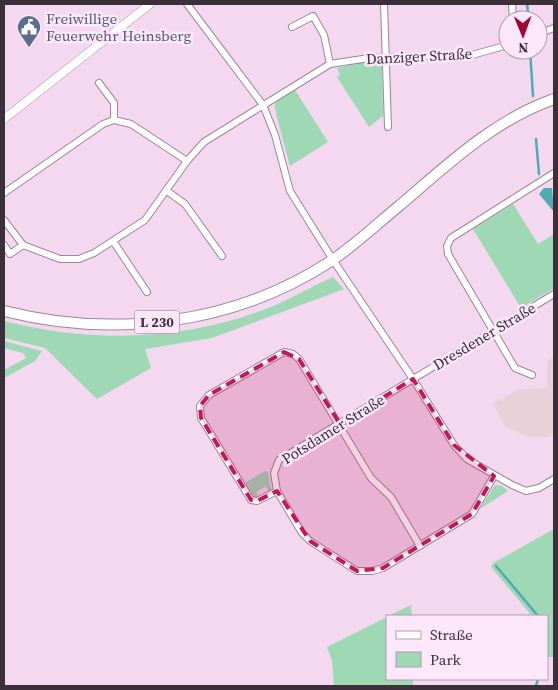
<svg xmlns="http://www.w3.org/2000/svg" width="558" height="690" font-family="'Source Serif 4',serif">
  <rect width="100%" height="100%" fill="#f3d8f0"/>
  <path fill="#ead0d8" d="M 554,357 L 554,433 L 548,437 L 528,437 L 505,426 L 493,404 L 519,389 L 547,388 L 547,361 Z"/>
  <g fill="#9ed8b5">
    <path d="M 377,62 L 382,66 L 383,116 L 369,127 L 337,77 L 340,75 L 337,68 L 359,63 Z"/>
    <path d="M 295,90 L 328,142 L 290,166 C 288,157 273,107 275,104 C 279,98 289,94 295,90 Z"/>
    <path d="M 513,204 L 538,244 L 554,234 L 554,288 L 521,308 L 473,229 Z"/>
    <path d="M 333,277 L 344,289 L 212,338 L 145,349 L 151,368 L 97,399 L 45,348 L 4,338 L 4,321 C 94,344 191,341 278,304 C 296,296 314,285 333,277 Z"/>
    <path d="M 4,341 L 42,351 L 35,361 L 4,378 L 4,370 L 26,358 L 23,353 L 4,348 Z"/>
    <path d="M 265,471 L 268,472 L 271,490 L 269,492 L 266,486 L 256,492 L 259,497 L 254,497 L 245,483 Z"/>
    <path d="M 495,485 L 502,486 L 508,491 L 480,509 Z"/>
    <path d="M 554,529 L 554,657 L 548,657 L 547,666 L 547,616 L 532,616 L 491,567 L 493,563 Z"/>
    <path d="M 411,605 L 412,616 L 388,616 Z"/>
    <path d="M 387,617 L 387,679 L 413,679 L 413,686 L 334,686 L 332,661 L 327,647 Z"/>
  </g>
  <path fill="#4bacb2" d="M 544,188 L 552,188 L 554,212 L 539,194 Z"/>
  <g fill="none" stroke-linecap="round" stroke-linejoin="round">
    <g stroke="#4bacb2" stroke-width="2.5">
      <path d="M 527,4 L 529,20"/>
      <path d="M 530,50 L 533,96"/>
      <path d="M 536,139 L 539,174"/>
      <path d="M 496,566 L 538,616"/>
      <path d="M 536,686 L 538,679"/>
    </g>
    <g stroke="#9d859b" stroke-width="8">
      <g id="minor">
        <path d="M 187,4 L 263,105 L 275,135 L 290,191 L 333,260 L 413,379 L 454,445 L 467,459 L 512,485 L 526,491 L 539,488 L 554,479"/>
        <path d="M 384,4 L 388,127"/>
        <path d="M 512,4 L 513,20"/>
        <path d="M 292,27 L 313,16 L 324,35 L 330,64"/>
        <path d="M 538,34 L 554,28"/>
        <path d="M 99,83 L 114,103 L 114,120"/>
        <path d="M 167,191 L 185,204 L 222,256"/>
        <path d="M 4,193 L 103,124 L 114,120 L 131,124 L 187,161"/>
        <path d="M 4,220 L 23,245 L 60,259 L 79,259 L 94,253 L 145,220 L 187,161 L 204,142 L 330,64 L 369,58 L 472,55 L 508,45"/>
        <path d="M 113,241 L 147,292"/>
        <path d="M 4,245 L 10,254 L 23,245"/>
        <path d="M 532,375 L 515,368 L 448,254 L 447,246 L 451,238 L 554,173"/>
        <path d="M 494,476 L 472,514 L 383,568 L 372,571 L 357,571 L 310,541 L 302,533 L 277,491 L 274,473 L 279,460 L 554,294"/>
        <path d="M 277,491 L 257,501 L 251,500 L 201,418 L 200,406 L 209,395 L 284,352 L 293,354 L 299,359 L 371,478 L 391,497 L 420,546"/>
      </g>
    </g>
    <g stroke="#9d859b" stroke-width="9">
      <path id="tertiary" d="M 4,119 L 150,4"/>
    </g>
    <g stroke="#9d859b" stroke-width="12">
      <path id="primary" d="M 4,311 C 115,339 235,324 331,261 C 355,245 377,224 399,206 C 447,165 494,120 554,99"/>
    </g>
    <use href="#minor" stroke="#fff" stroke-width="6"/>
    <use href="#tertiary" stroke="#fff" stroke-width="8"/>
    <use href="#primary" stroke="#fff" stroke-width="10"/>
  </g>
  <path fill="#c2185b" fill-opacity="0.2" stroke="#c2185b" stroke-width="4" stroke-dasharray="10 6" stroke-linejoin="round" d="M 284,352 L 299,359 L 340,424 L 413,379 L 454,445 L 494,476 L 472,514 L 383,568 L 357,571 L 310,541 L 277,491 L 257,501 L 251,500 L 201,418 L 200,406 L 209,395 Z"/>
  <defs>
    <g id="civic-pin" transform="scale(1.25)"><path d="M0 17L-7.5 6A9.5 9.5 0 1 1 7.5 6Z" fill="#5c6f8a" stroke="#fde7fb"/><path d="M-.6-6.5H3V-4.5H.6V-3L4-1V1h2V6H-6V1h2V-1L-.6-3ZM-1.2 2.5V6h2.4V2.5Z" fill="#fff"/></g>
  </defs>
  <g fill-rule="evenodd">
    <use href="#civic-pin" x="29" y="27"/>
  </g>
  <g text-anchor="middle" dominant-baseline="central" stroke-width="5" stroke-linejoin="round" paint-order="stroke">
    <rect fill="#fde7fb" stroke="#756774" stroke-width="1" x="134.5" y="310.5" width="45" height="23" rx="4"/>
    <g font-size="14" font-weight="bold" fill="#3b303a">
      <text x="157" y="322">L 230</text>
    </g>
    <g font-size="15" fill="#4e5e75" stroke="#fde7fb" text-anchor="start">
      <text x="46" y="18">Freiwillige<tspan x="46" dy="17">Feuerwehr Heinsberg</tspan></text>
    </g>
    <g font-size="15" fill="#3b303a" stroke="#fde7fb">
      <text transform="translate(419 56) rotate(-3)">Danziger Straße</text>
      <text transform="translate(484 336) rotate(-31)">Dresdener Straße</text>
      <text transform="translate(333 429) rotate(-32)">Potsdamer Straße</text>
    </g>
  </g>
  <rect width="558" height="690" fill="none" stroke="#3b303a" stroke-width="10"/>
  <rect x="386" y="615" width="162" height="65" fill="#fde7fb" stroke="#af9eae"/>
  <rect x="396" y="631" width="25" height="8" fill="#ffffff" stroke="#af9eae"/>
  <text x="430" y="640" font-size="15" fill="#3b303a">Straße</text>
  <rect x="396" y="652" width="25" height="15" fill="#9ed8b5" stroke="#af9eae"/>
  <text x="430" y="665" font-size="15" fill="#3b303a">Park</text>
  <g transform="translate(523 35) rotate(179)"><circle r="24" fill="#fde7fb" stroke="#af9eae"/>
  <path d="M0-4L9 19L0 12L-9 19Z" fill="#a20333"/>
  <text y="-8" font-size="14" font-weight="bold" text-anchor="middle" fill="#3b303a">N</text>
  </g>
</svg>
